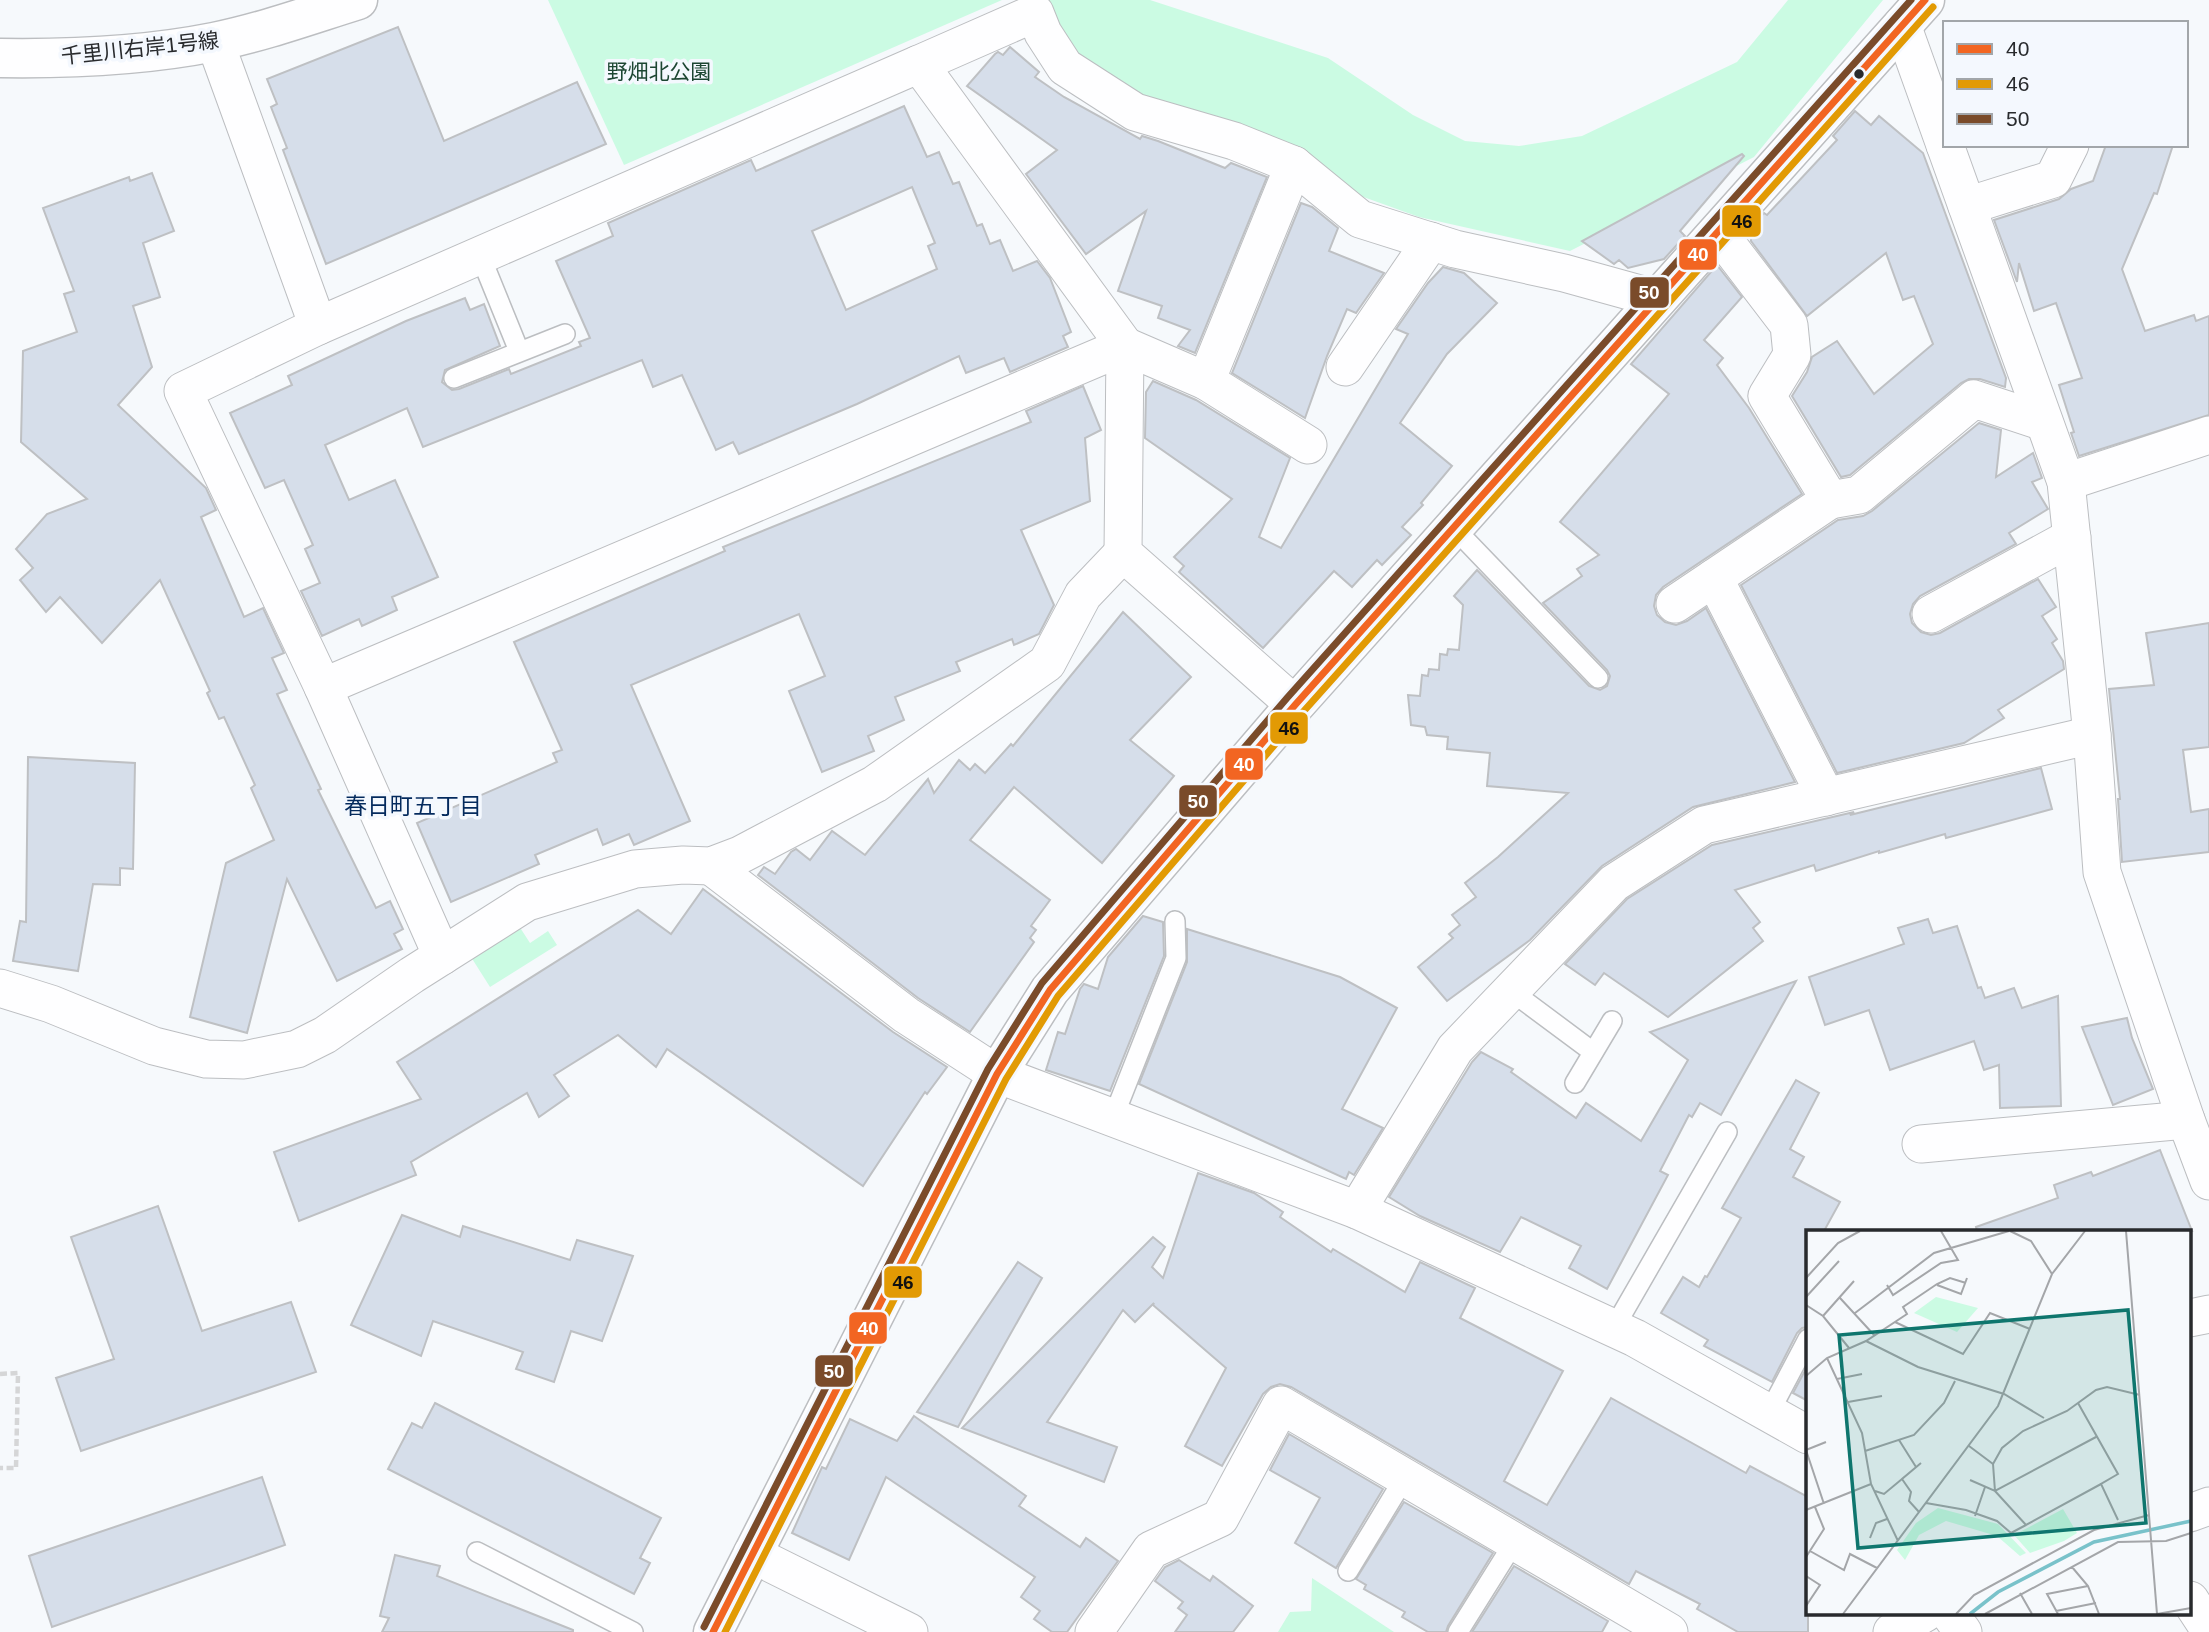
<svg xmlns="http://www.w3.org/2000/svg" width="2209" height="1632" font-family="Arial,'Noto Sans JP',sans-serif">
  <rect width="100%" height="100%" fill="#f6f9fc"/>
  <g fill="#cbfbe3">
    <path d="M 548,0 L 1002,0 L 624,165 Z"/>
    <path d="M 1040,0 L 1150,0 L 1328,58 L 1413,115 L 1465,141 L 1519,146 L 1582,136 L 1737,62 L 1788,0 L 1883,0 L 1754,157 L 1570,251 L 1419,217 L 1344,190 L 1126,92 L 1064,44 Z"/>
    <path d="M 519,926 L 530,943 L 548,931 L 557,945 L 490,987 L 471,957 Z"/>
    <path d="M 1312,1578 L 1394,1632 L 1278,1632 L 1290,1612 L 1311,1611 Z"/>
  </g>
  <g fill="#d6deea" stroke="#bec0c3" stroke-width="2" fill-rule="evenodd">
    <path d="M 398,27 L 444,141 L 577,82 L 606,144 L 326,264 L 283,150 L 287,148 L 271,107 L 277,104 L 267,79 Z"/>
    <path d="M 1010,47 L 1039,72 L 1035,77 L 1064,97 L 1140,139 L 1142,136 L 1158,141 L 1225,168 L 1231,163 L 1267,177 L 1195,353 L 1178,346 L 1190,330 L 1158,318 L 1162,306 L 1118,291 L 1146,211 L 1086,254 L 1026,174 L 1057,150 L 967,86 L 995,54 L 998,52 L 1003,55 Z"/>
    <path d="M 904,106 L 927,157 L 939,152 L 953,184 L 959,182 L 977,226 L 982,224 L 990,244 L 1000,240 L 1013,271 L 1037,261 L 1050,278 L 1071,332 L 1063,336 L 1068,347 L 1010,372 L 1004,358 L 966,373 L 959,356 L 857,404 L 739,454 L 733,442 L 716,450 L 682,375 L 653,387 L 642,360 L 423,447 L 407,408 L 325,445 L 349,500 L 395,480 L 438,577 L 392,597 L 397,610 L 362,626 L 359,619 L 322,636 L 301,591 L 320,583 L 305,549 L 313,545 L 284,480 L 265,488 L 230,413 L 292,385 L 288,376 L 406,321 L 465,298 L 470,310 L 484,304 L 500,346 L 445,370 L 442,382 L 452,390 L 459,389 L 509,369 L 511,374 L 581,346 L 579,342 L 590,338 L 556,261 L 613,236 L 608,223 L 751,160 L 756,171 ZM 912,187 L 935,243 L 928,246 L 937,269 L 846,310 L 812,231 Z"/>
    <path d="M 1855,111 L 1871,125 L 1879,116 L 1923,153 L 2006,378 L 2005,387 L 1980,379 L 1969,379 L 1961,383 L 1850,475 L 1841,477 L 1792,396 L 1807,372 L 1812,357 L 1837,341 L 1874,394 L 1933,344 L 1914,296 L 1903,300 L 1886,253 L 1807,316 L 1751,241 L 1751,227 L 1764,213 L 1767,215 L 1837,140 L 1833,136 Z"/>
    <path d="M 2106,145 L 2173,145 L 2157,194 L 2154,193 L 2122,269 L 2145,331 L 2194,315 L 2196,321 L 2209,316 L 2209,415 L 2079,456 L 2071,433 L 2074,432 L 2059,385 L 2082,378 L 2056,303 L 2034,311 L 2019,263 L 2017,282 L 1994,220 L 2059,199 L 2071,189 L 2093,181 Z"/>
    <path d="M 1742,154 L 1744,156 L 1680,231 L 1685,236 L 1664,259 L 1628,268 L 1619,260 L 1614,264 L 1582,241 Z"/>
    <path d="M 152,173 L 174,231 L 143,243 L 160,297 L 133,306 L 152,367 L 118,405 L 206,488 L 216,510 L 201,517 L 244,617 L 263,608 L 284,653 L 272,658 L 287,690 L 277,694 L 321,789 L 318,790 L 376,908 L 390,901 L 403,929 L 394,934 L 402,949 L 337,981 L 287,879 L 247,1033 L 190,1017 L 226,863 L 274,840 L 251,788 L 255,785 L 224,717 L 219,719 L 207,693 L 210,691 L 160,580 L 102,643 L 60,597 L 46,612 L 20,580 L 33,568 L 16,549 L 47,514 L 87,499 L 21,442 L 23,351 L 77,332 L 64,294 L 74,291 L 43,208 L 129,177 L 130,181 Z"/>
    <path d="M 1301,203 L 1312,207 L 1338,228 L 1329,251 L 1384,273 L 1356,313 L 1347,309 L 1327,356 L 1305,418 L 1232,373 Z"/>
    <path d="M 1717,265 L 1742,297 L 1704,340 L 1723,358 L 1717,365 L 1749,408 L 1802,494 L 1663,587 L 1656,595 L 1654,606 L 1657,615 L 1665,622 L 1676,625 L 1687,621 L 1706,608 L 1795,782 L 1693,807 L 1602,866 L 1530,940 L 1447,1001 L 1418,967 L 1453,938 L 1449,934 L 1460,925 L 1452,915 L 1476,897 L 1465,883 L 1498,857 L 1568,793 L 1487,786 L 1490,753 L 1447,749 L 1448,737 L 1427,735 L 1425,727 L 1411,725 L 1408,695 L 1420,696 L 1422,675 L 1428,676 L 1429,669 L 1439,670 L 1440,654 L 1447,655 L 1448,649 L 1459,650 L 1463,605 L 1454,596 L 1477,570 L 1589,686 L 1600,690 L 1607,686 L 1610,676 L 1607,670 L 1543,603 L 1582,576 L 1577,569 L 1599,555 L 1560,522 L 1669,394 L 1631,364 Z"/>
    <path d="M 1443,267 L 1464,273 L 1497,303 L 1447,354 L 1400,423 L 1452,466 L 1421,503 L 1423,505 L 1402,527 L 1411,535 L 1382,565 L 1377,560 L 1352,587 L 1334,571 L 1263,648 L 1179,572 L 1184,566 L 1174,557 L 1232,499 L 1145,438 L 1146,392 L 1153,381 L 1196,400 L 1290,458 L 1259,537 L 1281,548 L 1408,334 L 1396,329 L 1428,283 Z"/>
    <path d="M 1083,386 L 1101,430 L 1085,438 L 1090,501 L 1021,530 L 1054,605 L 1039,634 L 1014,645 L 1012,639 L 956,662 L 960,671 L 895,697 L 904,720 L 868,736 L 874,751 L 822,772 L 789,691 L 825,676 L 799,614 L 631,685 L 690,821 L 634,845 L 629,834 L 603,845 L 597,829 L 535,855 L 539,864 L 451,902 L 417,823 L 557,762 L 553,753 L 562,750 L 514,642 L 725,551 L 723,547 L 1031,422 L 1026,411 Z"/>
    <path d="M 1979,423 L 2001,430 L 1996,477 L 2033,453 L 2042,478 L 2032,482 L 2048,509 L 2009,533 L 2016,544 L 1920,596 L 1913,604 L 1910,614 L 1912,623 L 1921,632 L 1931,635 L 1940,633 L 2038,579 L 2056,607 L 2042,616 L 2057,639 L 2052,643 L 2063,661 L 2064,669 L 1998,710 L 2004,718 L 1964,743 L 1837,773 L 1741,585 L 1838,520 L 1863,516 L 1872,511 Z"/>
    <path d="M 1123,612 L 1191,677 L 1130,740 L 1174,776 L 1102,863 L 1014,787 L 970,840 L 1050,900 L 1031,926 L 1036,930 L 1030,938 L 1034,942 L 970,1032 L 918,998 L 758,875 L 764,867 L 775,874 L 791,852 L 796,849 L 810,860 L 832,831 L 865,855 L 928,779 L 934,793 L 959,760 L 970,770 L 975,764 L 985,773 L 1011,744 L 1013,746 Z"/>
    <path d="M 2209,623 L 2209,747 L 2183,750 L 2191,812 L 2209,809 L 2209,852 L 2122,862 L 2118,799 L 2120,799 L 2109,689 L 2154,685 L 2146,633 Z"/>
    <path d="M 28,757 L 135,763 L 133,869 L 120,868 L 120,885 L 93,884 L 78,971 L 13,961 L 20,921 L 26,922 Z"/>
    <path d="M 2041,768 L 2052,809 L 1946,838 L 1945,834 L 1879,853 L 1879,851 L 1816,871 L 1814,865 L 1735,890 L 1760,922 L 1753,928 L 1763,941 L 1668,1017 L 1604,973 L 1595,985 L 1565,964 L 1627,899 L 1712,845 L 1854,812 L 1850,815 Z"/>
    <path d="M 703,889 L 893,1032 L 947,1067 L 927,1094 L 925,1092 L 863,1186 L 667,1049 L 656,1067 L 618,1035 L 554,1075 L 569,1096 L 539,1117 L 527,1093 L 411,1162 L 416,1175 L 299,1221 L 274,1152 L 421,1099 L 397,1062 L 638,910 L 671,934 Z"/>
    <path d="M 1143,916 L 1163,922 L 1164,956 L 1110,1091 L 1046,1070 L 1058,1032 L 1065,1034 L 1080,989 L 1084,984 L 1098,989 L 1108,957 Z"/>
    <path d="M 1928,919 L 1933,933 L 1957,926 L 1978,988 L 1981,987 L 1985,998 L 2014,988 L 2022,1008 L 2058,996 L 2061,1106 L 2000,1108 L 1999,1065 L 1984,1070 L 1974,1041 L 1890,1070 L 1869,1010 L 1825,1025 L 1809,977 L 1904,944 L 1898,928 Z"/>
    <path d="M 1187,929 L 1340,977 L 1397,1008 L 1342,1109 L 1383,1128 L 1354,1175 L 1349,1172 L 1346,1179 L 1139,1084 L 1187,962 Z"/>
    <path d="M 1796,981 L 1721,1115 L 1700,1103 L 1692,1117 L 1689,1115 L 1660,1171 L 1668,1175 L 1607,1289 L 1569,1268 L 1581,1246 L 1521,1217 L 1500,1252 L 1420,1216 L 1389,1197 L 1472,1062 L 1481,1052 L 1513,1069 L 1511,1072 L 1576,1118 L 1586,1103 L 1641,1141 L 1688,1060 L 1650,1032 Z"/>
    <path d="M 2127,1018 L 2132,1038 L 2153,1089 L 2113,1105 L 2082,1027 Z"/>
    <path d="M 1796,1080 L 1819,1093 L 1790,1149 L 1804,1157 L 1793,1177 L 1840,1202 L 1824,1231 L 1808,1231 L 1808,1327 L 1802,1328 L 1797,1333 L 1772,1382 L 1704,1346 L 1708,1340 L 1661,1313 L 1683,1277 L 1699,1287 L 1705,1276 L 1707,1277 L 1741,1218 L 1722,1208 Z"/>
    <path d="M 2160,1150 L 2192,1231 L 1977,1231 L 1976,1227 L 2058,1198 L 2054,1185 L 2091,1172 L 2093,1176 Z"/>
    <path d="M 1198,1173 L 1254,1193 L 1283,1212 L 1280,1217 L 1331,1252 L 1333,1249 L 1405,1292 L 1420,1262 L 1475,1288 L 1460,1318 L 1563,1371 L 1504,1481 L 1547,1505 L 1611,1398 L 1746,1473 L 1750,1466 L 1808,1497 L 1808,1632 L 1738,1632 L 1697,1609 L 1700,1604 L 1636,1571 L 1629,1584 L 1291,1387 L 1280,1384 L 1271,1387 L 1263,1394 L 1222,1466 L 1185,1446 L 1226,1368 L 1153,1305 L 1154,1303 L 1135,1322 L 1123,1310 L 1047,1422 L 1117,1447 L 1104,1482 L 962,1428 L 1153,1237 L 1165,1247 L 1152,1267 L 1163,1278 Z"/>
    <path d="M 158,1206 L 202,1331 L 291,1302 L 316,1372 L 81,1451 L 56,1378 L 114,1359 L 71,1237 Z"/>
    <path d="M 402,1215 L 460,1237 L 463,1226 L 570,1260 L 577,1240 L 633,1256 L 602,1341 L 571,1331 L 554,1382 L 516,1369 L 523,1352 L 433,1321 L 421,1356 L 351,1325 Z"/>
    <path d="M 1018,1262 L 1042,1278 L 958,1427 L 917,1412 Z"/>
    <path d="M 1808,1365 L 1808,1401 L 1793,1393 Z"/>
    <path d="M 435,1403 L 661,1518 L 640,1558 L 650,1563 L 634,1594 L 388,1469 L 412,1423 L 422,1428 Z"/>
    <path d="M 914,1416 L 1026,1496 L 1019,1506 L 1080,1547 L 1086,1538 L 1118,1561 L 1067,1632 L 1052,1632 L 1034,1619 L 1040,1611 L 1021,1597 L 1035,1577 L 886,1477 L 849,1560 L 792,1533 L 822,1467 L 826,1469 L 850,1419 L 897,1441 Z"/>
    <path d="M 1289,1434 L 1383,1489 L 1336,1568 L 1295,1543 L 1320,1498 L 1270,1470 Z"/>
    <path d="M 262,1477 L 285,1545 L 52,1627 L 29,1556 Z"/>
    <path d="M 1404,1502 L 1493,1553 L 1448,1626 L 1446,1632 L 1428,1632 L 1402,1617 L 1405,1612 L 1364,1589 L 1366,1585 L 1356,1579 Z"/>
    <path d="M 395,1555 L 440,1566 L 437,1576 L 573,1630 L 573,1632 L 382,1632 L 389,1618 L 380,1616 Z"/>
    <path d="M 1179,1560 L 1210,1581 L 1213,1576 L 1253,1606 L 1233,1632 L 1175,1632 L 1187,1615 L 1178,1608 L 1183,1602 L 1155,1581 L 1165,1567 Z"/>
    <path d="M 1514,1566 L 1608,1621 L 1602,1632 L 1472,1632 Z"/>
  </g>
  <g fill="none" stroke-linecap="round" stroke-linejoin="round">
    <g stroke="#bcbec1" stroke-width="22">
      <g id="lane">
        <path d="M 480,255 L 519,351"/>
        <path d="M 454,378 L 565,334"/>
        <path d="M 1454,528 L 1598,678"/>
        <path d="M 1511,991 L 1593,1052"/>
        <path d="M 1575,1083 L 1612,1021"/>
        <path d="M 1113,1118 L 1176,958 L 1175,921"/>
        <path d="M 1614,1328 L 1727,1132"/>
        <path d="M 1769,1413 L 1808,1339"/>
        <path d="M 477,1552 L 633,1632"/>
        <path d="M 1348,1571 L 1405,1477"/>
        <path d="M 1458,1632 L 1515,1541"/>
      </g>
    </g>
    <g stroke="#bcbec1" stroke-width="39">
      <g id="street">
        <path d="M 1902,25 L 1945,145"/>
        <path d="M 215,42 L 318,326 L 183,391 L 323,687 L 442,956"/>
        <path d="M 919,64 L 1035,13 L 1043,33 L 1065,67 L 1135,112 L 1234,141 L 1294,165 L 1360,219 L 1455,249 L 1564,273 L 1658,299"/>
        <path d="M 1945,145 L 2066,482 L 2092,735 L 2102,872 L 2186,1120 L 2209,1181"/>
        <path d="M 1967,206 L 2053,179 L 2070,145"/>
        <path d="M 318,326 L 919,64 L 1125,346 L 1123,553 L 1295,705"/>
        <path d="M 1345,367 L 1431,241"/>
        <path d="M 1206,381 L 1294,165"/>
        <path d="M 2066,482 L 2209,435"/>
        <path d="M 1830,500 L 1859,495 L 1974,399 L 2044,422"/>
        <path d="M 1714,578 L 1826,797"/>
        <path d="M 1675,604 L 1830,500 L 1767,396 L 1792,355 L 1789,325 L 1718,232"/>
        <path d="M 1931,614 L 2072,537"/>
        <path d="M 323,687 L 1125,346 L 1206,381 L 1308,445"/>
        <path d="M 711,866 L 906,1015 L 997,1074 L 1357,1210 L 1635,1338 L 1808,1435"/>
        <path d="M 0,988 L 51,1004 L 154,1046 L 206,1059 L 244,1060 L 297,1049 L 325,1035 L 412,975 L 527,902 L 635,869 L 683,865 L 711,866 L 740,855 L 875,784 L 1047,663 L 1083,595 L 1123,553"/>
        <path d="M 1921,1144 L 2186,1120"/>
        <path d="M 1357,1210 L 1455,1049 L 1614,883 L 1704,825 L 2092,735"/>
        <path d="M 2190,1318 L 2209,1314"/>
        <path d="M 2190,1513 L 2209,1506"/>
        <path d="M 752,1554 L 909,1632"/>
        <path d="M 2190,1600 L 2209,1629"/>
        <path d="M 1949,1613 L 1963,1632"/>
        <path d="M 1094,1632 L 1151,1550 L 1220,1518 L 1281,1405 L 1669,1632"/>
        <path d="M 1892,1632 L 1925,1613"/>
      </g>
    </g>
    <g stroke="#bcbec1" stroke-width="41">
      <path id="secondary" d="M 0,58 C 71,59 144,56 214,42 C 263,32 310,15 358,0"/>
    </g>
    <g stroke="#bcbec1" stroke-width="41">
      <path id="primary" d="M 713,1632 L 997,1074 L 1050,990 L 1295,705 L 1925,0"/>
    </g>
    <path stroke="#d5d6d7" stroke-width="4.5" stroke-dasharray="7 3.5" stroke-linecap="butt" d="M 0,1374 L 18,1373 L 16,1468 L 0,1468"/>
    <use href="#lane" stroke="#fefeff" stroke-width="19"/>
    <use href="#street" stroke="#fefeff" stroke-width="37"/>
    <use href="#secondary" stroke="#fefeff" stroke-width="38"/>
    <use href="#primary" stroke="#fefeff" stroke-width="38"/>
    <g stroke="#f4f8fe" stroke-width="12">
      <path id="bus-1" d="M 713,1632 L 997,1074 L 1050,990 L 1295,705 L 1925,0"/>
    </g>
    <g stroke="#f4f8fe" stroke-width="12">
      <path id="bus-2" d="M 725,1632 L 1006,1079 L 1058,996 L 1303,712 L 1933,7"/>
    </g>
    <g stroke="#f4f8fe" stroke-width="12">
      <path id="bus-3" d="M 704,1627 L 988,1069 L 1042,983 L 1287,698 L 1911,0"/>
    </g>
    <use href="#bus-1" stroke="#f26522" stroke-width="7"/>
    <use href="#bus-2" stroke="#e29a04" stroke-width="7"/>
    <use href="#bus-3" stroke="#7a4b2a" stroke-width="7"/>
  </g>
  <circle fill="#282a2d" stroke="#f4f8fe" stroke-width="2.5" cx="1859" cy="74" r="6"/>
  <g text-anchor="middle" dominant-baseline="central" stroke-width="7" stroke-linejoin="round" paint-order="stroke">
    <g font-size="21" fill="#282a2d" stroke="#f4f8fe">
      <text transform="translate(140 48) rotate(-6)">千里川右岸1号線</text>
    </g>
    <g font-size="21" fill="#1c4632" stroke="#f4f8fe">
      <text x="659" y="71">野畑北公園</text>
    </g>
    <g font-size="23" fill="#042a5d" stroke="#f4f8fe">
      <text x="413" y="806">春日町五丁目</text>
    </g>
  </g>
  <g transform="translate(1806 1230)">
    <rect width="385" height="385" fill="#f6f9fc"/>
    <path d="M 130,67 L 172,78 L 151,102 L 108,83 ZM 132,278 L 192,294 L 220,323 L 214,326 L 191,306 L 140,291 L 113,305 L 99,330 L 91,320 L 110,293 ZM 257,279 L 271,303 L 258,311 L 224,323 L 208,305 Z" fill="#cbfbe3"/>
    <path fill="none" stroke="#79c2ca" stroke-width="3.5" d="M 164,384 L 192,362 L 288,312 L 385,291"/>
    <path fill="none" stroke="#a4a6a9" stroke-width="2" d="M 204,1 L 225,11 L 246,44M 320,1 L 351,384M 0,48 L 32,13 L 54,1M 81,55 L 87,65 L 135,33 L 152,30 L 135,1M 131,55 L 155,64 L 161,48M 0,67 L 33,31M 34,68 L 69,106M 0,75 L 17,86 L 43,118M 49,83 L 128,23 L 203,1M 17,86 L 48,51M 89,92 L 157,124 L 184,83 L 224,99M 60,111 L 112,137 L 198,164 L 238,188M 21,128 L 56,203 L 65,254 L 92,311M 0,146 L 21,128 L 60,111 L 101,84 L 97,77 L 131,54 L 144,48 L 160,53M 31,149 L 56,144M 42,172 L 76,166M 272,173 L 312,244 L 295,254 L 312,290M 93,210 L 110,237M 163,216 L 187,234 L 189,261 L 220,295 L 295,254M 0,220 L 18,274M 0,220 L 20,212M 59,221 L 108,205 L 138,173 L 149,151M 187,234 L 196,218 L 217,201 L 261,181 L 290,160 L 301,157 L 334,165M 164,250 L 189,261 L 290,207M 69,261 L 78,264 L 96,249M 120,273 L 160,280 L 191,291 L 205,303 L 220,295M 0,280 L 65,254M 113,282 L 103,271 L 105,262 L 96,249 L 115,233M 169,286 L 179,257M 64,308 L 70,293 L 81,289M 4,321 L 38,340 L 44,324 L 71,338M 0,327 L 18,299 L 9,277M 266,337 L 282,356 L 293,384M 0,346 L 14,355 L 0,376M 214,363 L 226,384M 250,381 L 290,373M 37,384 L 192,176 L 246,44 L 279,1M 150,384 L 168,365 L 288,300 L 343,285M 179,384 L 312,312 L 360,311 L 385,303M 252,384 L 241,364 L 282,356M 351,384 L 385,378"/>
    <path fill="#0f766e" fill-opacity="0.15" stroke="#0f766e" stroke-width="3.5" d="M 322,80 L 340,293 L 52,318 L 33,105 Z"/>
    <rect width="385" height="385" fill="none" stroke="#282a2d" stroke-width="3.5"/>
  </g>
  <g stroke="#f4f8fe" stroke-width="2.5">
    <rect x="1721" y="204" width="41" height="34" rx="7" fill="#e29a04"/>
    <rect x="1678" y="238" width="40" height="33" rx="7" fill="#f26522"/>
    <rect x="1629" y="276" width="41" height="33" rx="7" fill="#7a4b2a"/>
    <rect x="1269" y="711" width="40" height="34" rx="7" fill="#e29a04"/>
    <rect x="1224" y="747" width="40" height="34" rx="7" fill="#f26522"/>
    <rect x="1178" y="784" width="40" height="34" rx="7" fill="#7a4b2a"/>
    <rect x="883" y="1265" width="40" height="34" rx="7" fill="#e29a04"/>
    <rect x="848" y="1311" width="40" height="34" rx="7" fill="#f26522"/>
    <rect x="814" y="1354" width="40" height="34" rx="7" fill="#7a4b2a"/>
  </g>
  <g font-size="19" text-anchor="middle" font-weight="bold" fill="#fff">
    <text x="1698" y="261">40</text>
    <text x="1649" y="299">50</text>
    <text x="1244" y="771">40</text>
    <text x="1198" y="808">50</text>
    <text x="868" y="1335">40</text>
    <text x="834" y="1378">50</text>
  </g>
  <g font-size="19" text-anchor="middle" font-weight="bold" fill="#111">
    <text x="1742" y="228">46</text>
    <text x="1289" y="735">46</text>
    <text x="903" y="1289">46</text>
  </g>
  <rect x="1943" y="21" width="245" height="126" fill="#f4f8fe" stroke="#a2a6aa" stroke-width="2"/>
  <rect x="1957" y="44" width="35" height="10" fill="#f26522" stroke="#a2a6aa" stroke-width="2"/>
  <text x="2006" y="56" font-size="21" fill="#282a2d">40</text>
  <rect x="1957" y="79" width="35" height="10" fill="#e29a04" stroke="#a2a6aa" stroke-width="2"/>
  <text x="2006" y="91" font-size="21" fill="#282a2d">46</text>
  <rect x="1957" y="114" width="35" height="10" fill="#7a4b2a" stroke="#a2a6aa" stroke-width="2"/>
  <text x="2006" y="126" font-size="21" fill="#282a2d">50</text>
</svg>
